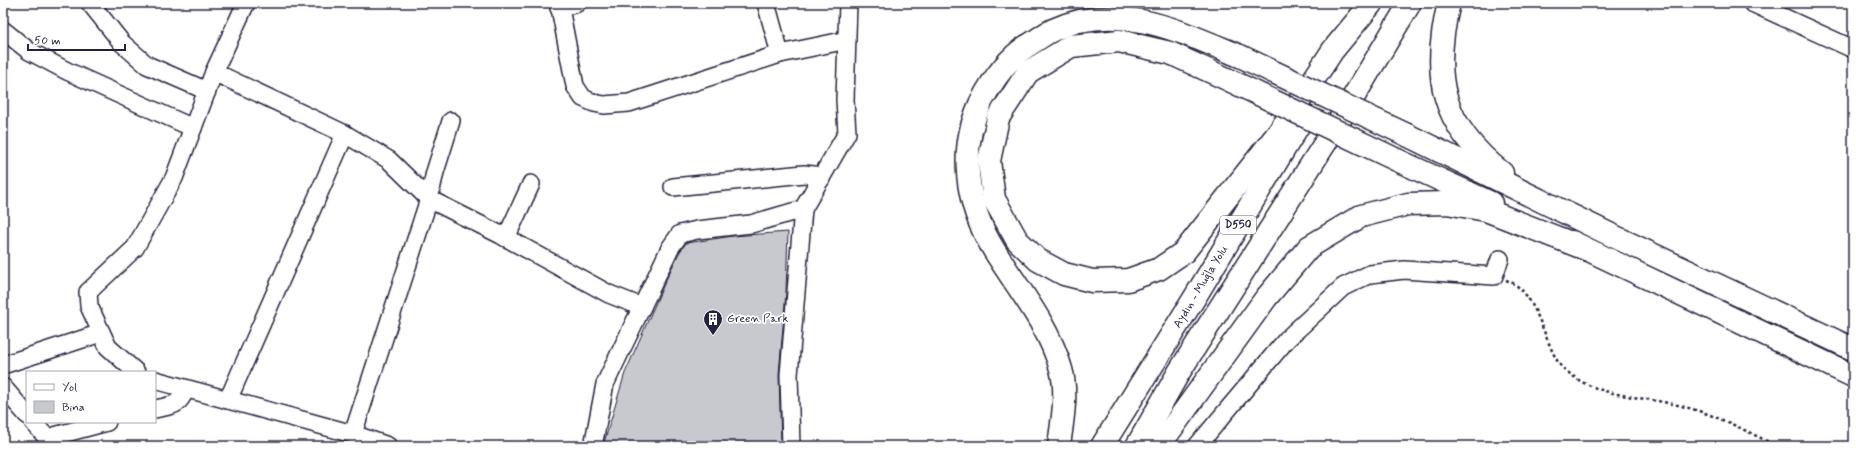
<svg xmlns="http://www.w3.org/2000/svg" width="1856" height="449" font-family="Mynerve,sans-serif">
  <rect width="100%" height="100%" fill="#fff"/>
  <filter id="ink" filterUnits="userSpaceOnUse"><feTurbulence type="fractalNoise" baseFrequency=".025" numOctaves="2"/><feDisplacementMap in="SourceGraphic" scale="8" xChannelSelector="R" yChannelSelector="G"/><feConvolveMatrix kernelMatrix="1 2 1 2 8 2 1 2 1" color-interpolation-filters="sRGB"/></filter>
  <g filter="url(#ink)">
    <path fill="#c8c8cf" stroke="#22223b" d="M 788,232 L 786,292 L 779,374 L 781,446 L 603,446 L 625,373 L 664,284 L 679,253 L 686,243 L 733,236 Z"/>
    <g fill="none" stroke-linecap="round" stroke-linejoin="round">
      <g stroke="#22223b" stroke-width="20">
        <g id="minor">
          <path d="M 90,3 L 122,43 L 147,65 L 207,91"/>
          <path d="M 559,3 L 575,86 L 583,98 L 594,103 L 604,105 L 629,103 L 780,54 L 766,3"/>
          <path d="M 1752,3 L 1853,49"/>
          <path d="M 559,8 L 577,3"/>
          <path d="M 3,30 L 29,51 L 67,71 L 193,128"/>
          <path d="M 780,54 L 847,40"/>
          <path d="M 214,72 L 345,134 L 389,160 L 429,199 L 501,235 L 609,294 L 642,307"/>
          <path d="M 673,187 L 804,174 L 814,175 L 821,179"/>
          <path d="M 506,238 L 531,184"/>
          <path d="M 3,365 L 101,333"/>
          <path d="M 136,372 L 108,347 L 89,306 L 88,292 L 135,248 L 174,178 L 214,72 L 246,3"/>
          <path d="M 155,380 L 353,434 L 388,446"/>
          <path d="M 3,387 L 27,415"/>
          <path d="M 228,400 L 345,134"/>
          <path d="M 155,409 C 173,405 178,407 186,389"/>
          <path d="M 33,422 L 47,438 L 107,422"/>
          <path d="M 353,434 L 429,199 L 435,172 L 451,121"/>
          <path d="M 593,446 L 605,384 L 670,248 L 680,234 L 697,230 L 751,224 L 803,209 L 847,133 L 845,100 L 848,3"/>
          <path d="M 791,446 L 789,375 L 803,209"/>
          <path d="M 1197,446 L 1287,339 L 1343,287 L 1370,274 L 1404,270 L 1494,276 L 1500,259"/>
        </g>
      </g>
      <g stroke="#22223b" stroke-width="25">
        <g id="highway">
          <path d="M 1449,3 C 1431,76 1441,125 1502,173"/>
          <path d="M 1229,80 L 1170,53 L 1119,41 L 1071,46 L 1028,72 L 998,118 L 989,161 L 994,199 L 1017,240 L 1038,260 L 1064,274 L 1092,281 L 1128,280 L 1159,269 L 1184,252 L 1279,132 L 1333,50 L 1371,4"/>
          <path d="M 1407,135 L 1609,234 L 1853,349"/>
          <path d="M 1397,160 L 1491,203"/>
          <path d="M 1572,242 L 1853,376"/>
          <path d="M 1059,446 C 1062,422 1068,393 1061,369 C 1048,324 1018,289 994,250 C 966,205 958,150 981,102 C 992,81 1007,59 1027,46 C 1036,41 1044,34 1053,30 C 1118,0 1179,31 1240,56"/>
          <path d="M 1102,446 L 1195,297 L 1298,126"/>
          <path d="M 1137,446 L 1179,372 L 1336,126 L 1410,3"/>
          <path d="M 1159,446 L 1266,298 L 1309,247 L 1361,216 L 1408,204 L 1447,203 L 1486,210 L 1586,249"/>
        </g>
      </g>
      <path stroke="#22223b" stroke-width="2.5" stroke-dasharray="3 3" stroke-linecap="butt" d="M 1506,280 C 1537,290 1543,341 1560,365 C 1564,370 1572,375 1577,379 C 1607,398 1651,397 1685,407 C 1717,415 1748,432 1777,446"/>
      <use href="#minor" stroke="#fff" stroke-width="17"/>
      <use href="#highway" stroke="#fff" stroke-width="22"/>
      <g stroke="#22223b" stroke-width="25" stroke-linecap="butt">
        <g id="highway-bridge">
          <path d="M 1240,56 L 1407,135"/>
          <path d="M 1229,80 L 1397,160"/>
        </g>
      </g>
      <use href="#highway-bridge" stroke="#fff" stroke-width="22"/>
    </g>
  </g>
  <defs>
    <g id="building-pin" transform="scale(1)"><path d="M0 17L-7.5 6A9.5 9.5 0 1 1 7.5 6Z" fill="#22223b" stroke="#fff"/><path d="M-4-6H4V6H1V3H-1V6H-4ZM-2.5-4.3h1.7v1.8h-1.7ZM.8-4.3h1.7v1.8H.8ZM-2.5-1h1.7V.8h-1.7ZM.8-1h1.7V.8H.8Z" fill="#fff"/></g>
  </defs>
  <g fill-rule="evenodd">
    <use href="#building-pin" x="713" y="319"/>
  </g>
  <g text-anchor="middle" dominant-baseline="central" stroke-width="3.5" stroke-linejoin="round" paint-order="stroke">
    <rect fill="#fff" stroke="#646476" stroke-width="1" x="1220" y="216" width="36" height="18" rx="3"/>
    <g font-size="11" font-weight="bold" fill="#22223b">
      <text x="1238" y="225">D550</text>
    </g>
    <g font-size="12" fill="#22223b" stroke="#fff">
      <text transform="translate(1201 287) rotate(-59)">Aydın - Muğla Yolu</text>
    </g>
    <g font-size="12" fill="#22223b" stroke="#fff" text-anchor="start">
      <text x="727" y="319">Green Park</text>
    </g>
  </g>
  <rect width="1856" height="449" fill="none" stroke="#fff" stroke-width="16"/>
  <rect x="8" y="8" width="1840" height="433" fill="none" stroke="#22223b" stroke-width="1.5" filter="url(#ink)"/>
  <rect x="26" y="371" width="130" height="52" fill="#ffffff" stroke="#a7a7b1"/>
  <rect x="34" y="384" width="20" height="6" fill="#ffffff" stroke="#a7a7b1"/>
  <text x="62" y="391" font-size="12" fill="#22223b">Yol</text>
  <rect x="34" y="401" width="20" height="12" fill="#c8c8cf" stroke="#a7a7b1"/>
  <text x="62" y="411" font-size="12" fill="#22223b">Bina</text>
  <path d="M28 44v6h97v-6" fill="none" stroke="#22223b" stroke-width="2"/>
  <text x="34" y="44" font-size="12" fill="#22223b" stroke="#ffffff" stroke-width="3" paint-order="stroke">50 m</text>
</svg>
